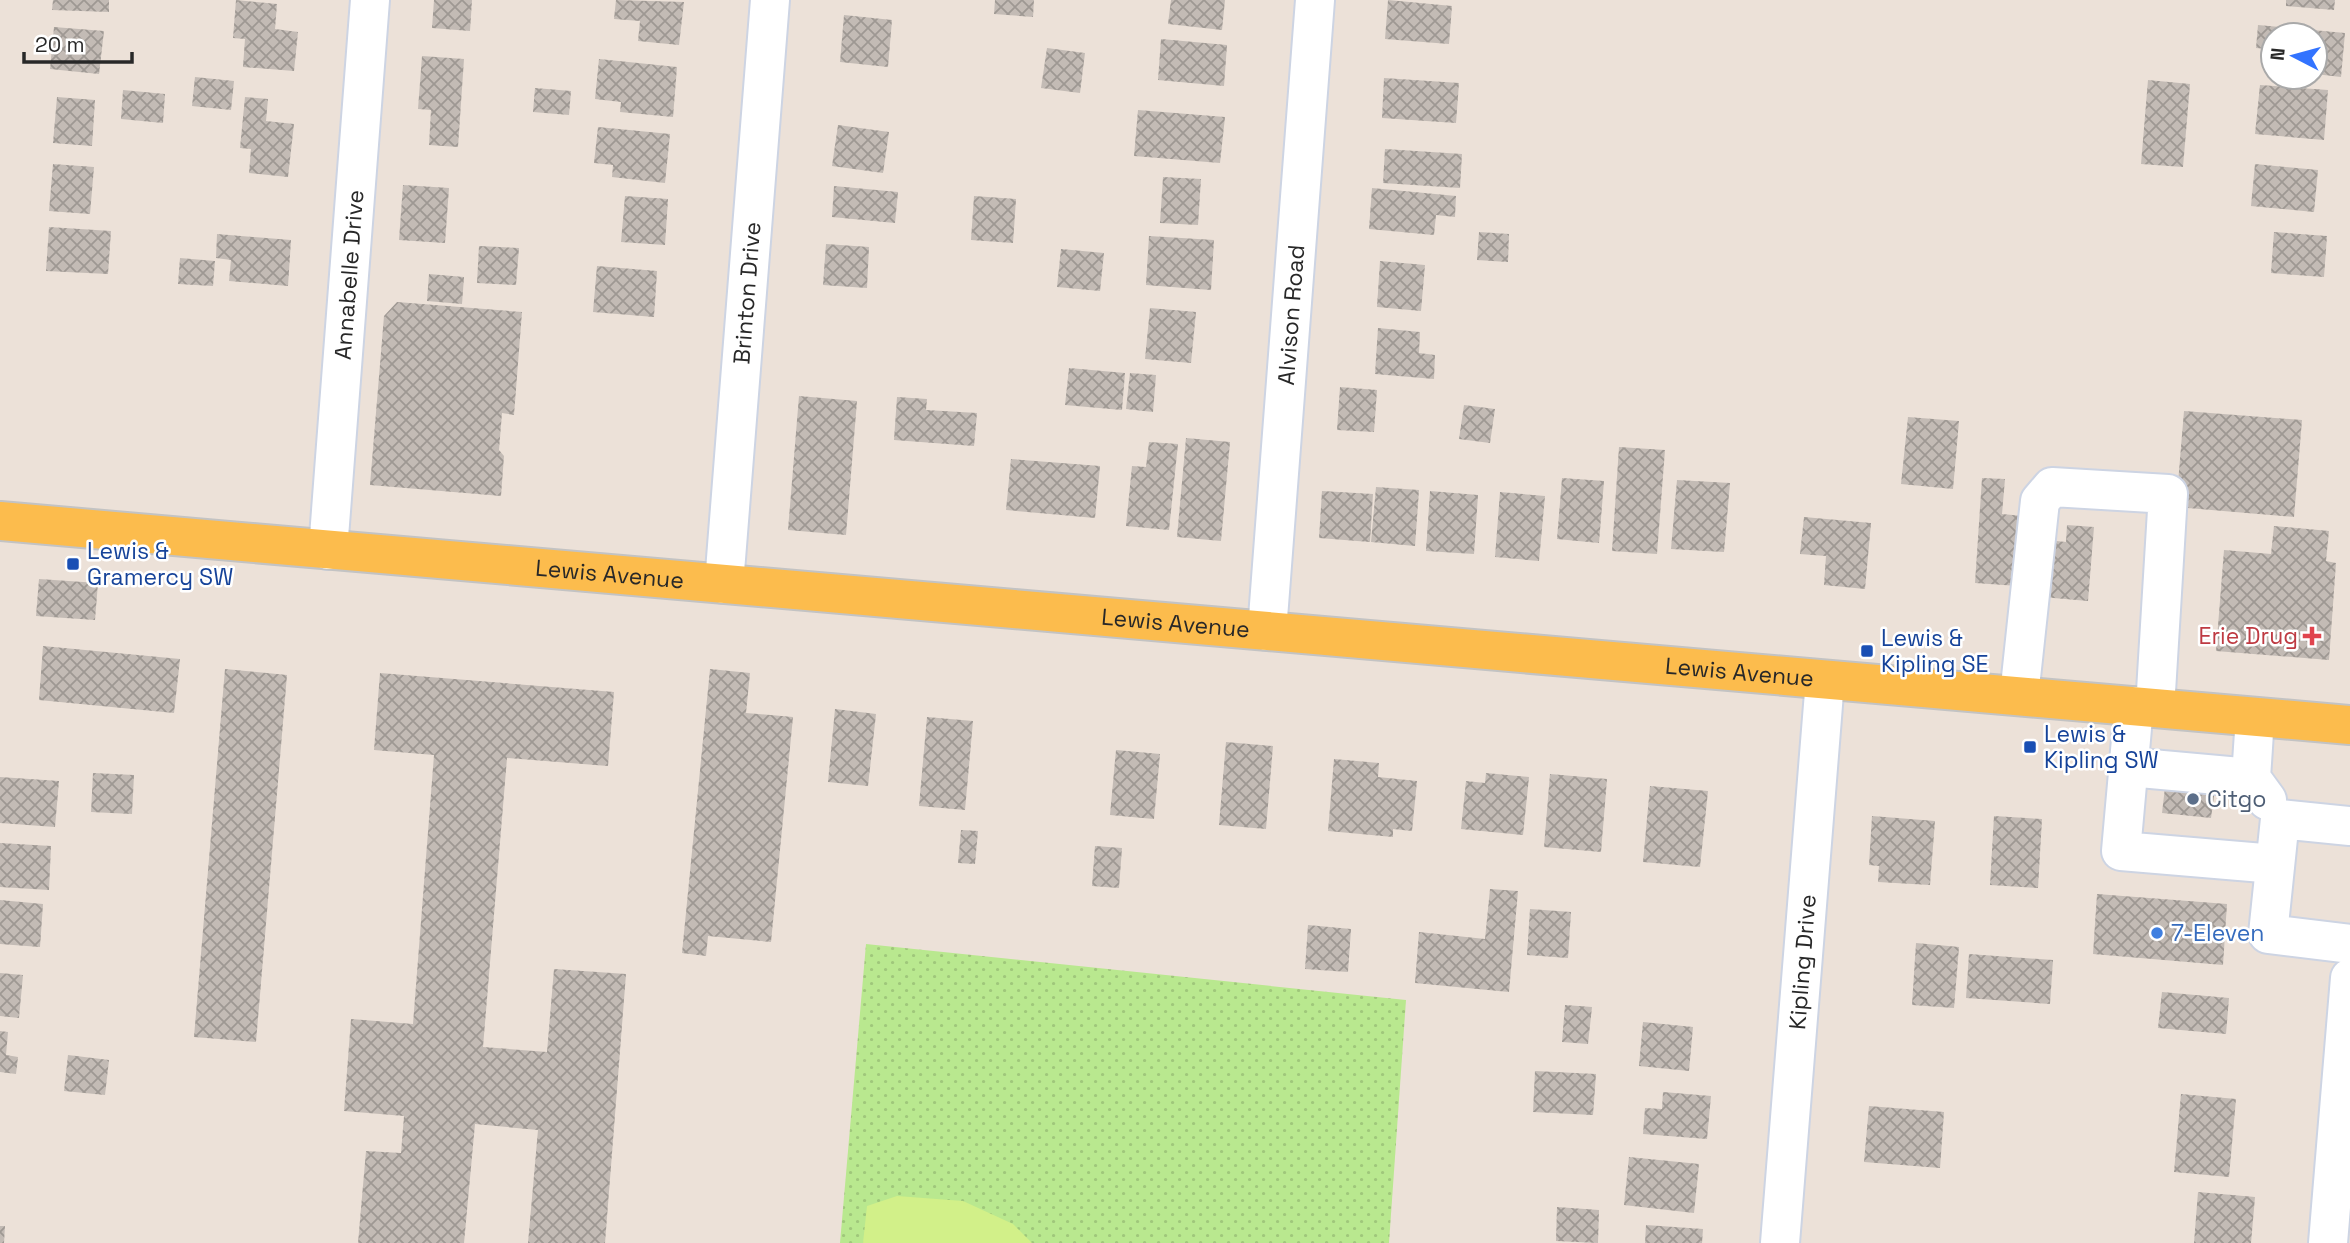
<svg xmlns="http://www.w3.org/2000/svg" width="2350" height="1243" font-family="'Space Grotesk',sans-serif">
  <defs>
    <pattern id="green-dots" width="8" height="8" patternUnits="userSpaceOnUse" patternTransform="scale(1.75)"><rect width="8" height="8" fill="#b9e88f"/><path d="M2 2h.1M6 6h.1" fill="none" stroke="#9fc77b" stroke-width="1.8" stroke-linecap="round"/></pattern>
    <pattern id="building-cross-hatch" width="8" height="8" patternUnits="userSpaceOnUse" patternTransform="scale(1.75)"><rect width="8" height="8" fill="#c3bbb5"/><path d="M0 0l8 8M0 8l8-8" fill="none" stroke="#9e9893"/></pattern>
  </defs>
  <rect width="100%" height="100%" fill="#ece1d8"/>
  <path fill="url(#green-dots)" d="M 866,944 L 1406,1000 L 1389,1243 L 840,1243 Z"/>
  <path fill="#d2f089" d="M 897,1196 L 963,1201 L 1013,1224 L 1032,1243 L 863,1243 L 867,1206 Z"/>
  <g fill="url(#building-cross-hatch)">
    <path d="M 53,0 L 109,0 L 109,12 L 52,10 Z"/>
    <path d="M 236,0 L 277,4 L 275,29 L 298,32 L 294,71 L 243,67 L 245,39 L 233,38 Z"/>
    <path d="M 434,0 L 472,0 L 470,31 L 432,28 Z"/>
    <path d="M 616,0 L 684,2 L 679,45 L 638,41 L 640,21 L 614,19 Z"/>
    <path d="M 995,0 L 1034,0 L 1033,17 L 994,14 Z"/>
    <path d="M 1171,0 L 1225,0 L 1222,30 L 1168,24 Z"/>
    <path d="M 1388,0 L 1452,6 L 1449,44 L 1385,39 Z"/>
    <path d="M 2286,0 L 2335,0 L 2334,10 L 2286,6 Z"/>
    <path d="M 844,15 L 892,20 L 888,67 L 840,62 Z"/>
    <path d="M 2258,25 L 2345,33 L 2341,77 L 2315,74 L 2315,35 L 2273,35 L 2273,71 L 2264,70 L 2266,49 L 2256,48 Z"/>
    <path d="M 54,27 L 104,31 L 99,74 L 50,69 Z"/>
    <path d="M 1161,39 L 1227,45 L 1224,86 L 1158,80 Z"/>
    <path d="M 1047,48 L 1085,53 L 1080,93 L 1041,88 Z"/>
    <path d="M 422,56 L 464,59 L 458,147 L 429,145 L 431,110 L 418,109 Z"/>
    <path d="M 599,59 L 677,67 L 673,117 L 620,112 L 621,102 L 595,99 Z"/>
    <path d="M 195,77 L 234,81 L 231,110 L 192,106 Z"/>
    <path d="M 1384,78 L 1459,83 L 1456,123 L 1382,118 Z"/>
    <path d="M 2148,80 L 2190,84 L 2183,167 L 2141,164 Z"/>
    <path d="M 2260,85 L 2328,90 L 2324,140 L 2255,134 Z"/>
    <path d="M 535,88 L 571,91 L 569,115 L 533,112 Z"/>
    <path d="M 123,90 L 165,94 L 163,123 L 121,119 Z"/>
    <path d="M 57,97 L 95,100 L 92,146 L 53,143 Z"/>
    <path d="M 245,97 L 268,99 L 266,121 L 294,124 L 288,177 L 249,173 L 251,149 L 240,148 Z"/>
    <path d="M 1138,110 L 1225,117 L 1220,163 L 1134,156 Z"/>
    <path d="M 838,125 L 889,132 L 883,173 L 832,166 Z"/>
    <path d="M 598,127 L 670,134 L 665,183 L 612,177 L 613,165 L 594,163 Z"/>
    <path d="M 1385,149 L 1462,154 L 1460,188 L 1383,183 Z"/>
    <path d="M 53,164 L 94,167 L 90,214 L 49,211 Z"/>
    <path d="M 2255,164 L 2318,170 L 2314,212 L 2251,206 Z"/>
    <path d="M 1163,177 L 1201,179 L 1198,225 L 1160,223 Z"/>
    <path d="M 403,185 L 449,188 L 445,243 L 399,240 Z"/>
    <path d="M 834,186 L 898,192 L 895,223 L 832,217 Z"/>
    <path d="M 1372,188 L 1456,196 L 1455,217 L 1436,215 L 1434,235 L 1369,229 Z"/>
    <path d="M 625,196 L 668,199 L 665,245 L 621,242 Z"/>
    <path d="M 974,196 L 1016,199 L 1013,243 L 971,240 Z"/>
    <path d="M 49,227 L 111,231 L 108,274 L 46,271 Z"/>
    <path d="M 1479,232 L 1509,234 L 1508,262 L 1477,260 Z"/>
    <path d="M 2274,232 L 2327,236 L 2324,277 L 2271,273 Z"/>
    <path d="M 217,234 L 291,240 L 288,286 L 229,281 L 231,260 L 216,258 Z"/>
    <path d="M 1149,236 L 1214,240 L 1211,290 L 1146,285 Z"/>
    <path d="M 826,244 L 869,247 L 867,288 L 823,285 Z"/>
    <path d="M 479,246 L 519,248 L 516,285 L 477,283 Z"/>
    <path d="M 1061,249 L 1104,253 L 1100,291 L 1057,287 Z"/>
    <path d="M 180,258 L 215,261 L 213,286 L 178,284 Z"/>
    <path d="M 1380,261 L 1425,265 L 1421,311 L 1377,307 Z"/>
    <path d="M 597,266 L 657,271 L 654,317 L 593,312 Z"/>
    <path d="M 429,274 L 464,277 L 462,304 L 427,301 Z"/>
    <path d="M 397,302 L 522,312 L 514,415 L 502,413 L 499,450 L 504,456 L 501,496 L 370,485 L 384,316 Z"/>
    <path d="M 1150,308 L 1196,312 L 1191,363 L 1145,359 Z"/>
    <path d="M 1378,328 L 1420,332 L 1419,353 L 1435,355 L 1434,379 L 1375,374 Z"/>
    <path d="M 1069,368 L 1125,373 L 1122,410 L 1065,405 Z"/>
    <path d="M 1130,373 L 1156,375 L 1153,412 L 1126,409 Z"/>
    <path d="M 1340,387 L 1377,390 L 1374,432 L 1337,430 Z"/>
    <path d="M 799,396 L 857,401 L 846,535 L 788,530 Z"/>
    <path d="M 897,397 L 927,399 L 926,410 L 977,413 L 974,446 L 894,440 Z"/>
    <path d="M 1464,405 L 1495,409 L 1490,443 L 1459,439 Z"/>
    <path d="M 2184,411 L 2302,420 L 2294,517 L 2176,507 Z"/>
    <path d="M 1908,417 L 1959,421 L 1953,489 L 1901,484 Z"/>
    <path d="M 1186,438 L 1230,442 L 1221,541 L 1177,537 Z"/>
    <path d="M 1149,442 L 1178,444 L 1169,530 L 1126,526 L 1132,466 L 1146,467 Z"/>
    <path d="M 1619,447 L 1665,450 L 1657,554 L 1612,551 Z"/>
    <path d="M 1011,459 L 1100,466 L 1095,518 L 1006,510 Z"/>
    <path d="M 1562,478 L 1604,481 L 1599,543 L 1557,539 Z"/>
    <path d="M 1982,478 L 2005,479 L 2002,514 L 2023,516 L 2018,586 L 1975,583 Z"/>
    <path d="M 1677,480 L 1730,483 L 1724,552 L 1671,549 Z"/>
    <path d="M 1376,487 L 1419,490 L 1415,546 L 1371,542 Z"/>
    <path d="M 1322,491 L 1373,494 L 1370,542 L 1319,538 Z"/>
    <path d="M 1430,491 L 1478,495 L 1474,554 L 1426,551 Z"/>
    <path d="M 1500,492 L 1545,496 L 1539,561 L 1495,557 Z"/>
    <path d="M 1804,517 L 1871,523 L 1865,589 L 1824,585 L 1826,556 L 1800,554 Z"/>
    <path d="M 2067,525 L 2094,527 L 2088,601 L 2042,597 L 2047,540 L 2066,542 Z"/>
    <path d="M 2274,526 L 2329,531 L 2326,561 L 2336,563 L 2329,660 L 2216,651 L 2224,550 L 2271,554 Z"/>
    <path d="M 39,579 L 98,583 L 95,620 L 36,616 Z"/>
    <path d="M 43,646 L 180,659 L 174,713 L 39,700 Z"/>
    <path d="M 225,669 L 287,675 L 256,1042 L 194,1037 Z"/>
    <path d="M 710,669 L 750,673 L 746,713 L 793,717 L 771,942 L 708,936 L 706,956 L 682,953 Z"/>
    <path d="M 380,673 L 614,692 L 608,766 L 507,758 L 483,1047 L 547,1052 L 554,969 L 626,974 L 605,1243 L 528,1243 L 538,1130 L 475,1124 L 464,1243 L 358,1243 L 366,1151 L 401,1153 L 404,1116 L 344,1111 L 351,1019 L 413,1024 L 434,755 L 374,750 Z"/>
    <path d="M 835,709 L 876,714 L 868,786 L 828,782 Z"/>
    <path d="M 927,717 L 973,721 L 965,810 L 919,806 Z"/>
    <path d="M 1226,742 L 1273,746 L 1266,829 L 1219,825 Z"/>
    <path d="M 1116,750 L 1160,754 L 1154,819 L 1110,815 Z"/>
    <path d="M 1334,759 L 1379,763 L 1378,777 L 1417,781 L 1412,831 L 1393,829 L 1393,837 L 1328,831 Z"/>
    <path d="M 2167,770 L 2217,775 L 2211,818 L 2162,813 Z"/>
    <path d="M 93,773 L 134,775 L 132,814 L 91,812 Z"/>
    <path d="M 1486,773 L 1529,777 L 1523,835 L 1461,829 L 1466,781 L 1485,783 Z"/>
    <path d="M 1550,774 L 1607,779 L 1601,852 L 1544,847 Z"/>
    <path d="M 0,777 L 59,781 L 55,827 L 0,823 Z"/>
    <path d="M 1650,786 L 1708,791 L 1700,867 L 1643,862 Z"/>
    <path d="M 1872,816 L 1935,821 L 1930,885 L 1878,882 L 1879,866 L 1869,865 Z"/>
    <path d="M 1994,816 L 2042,819 L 2038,888 L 1990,885 Z"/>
    <path d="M 961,830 L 978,831 L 975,864 L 958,863 Z"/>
    <path d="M 0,843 L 51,846 L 49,890 L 0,887 Z"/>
    <path d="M 1095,846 L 1122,848 L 1119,888 L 1092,886 Z"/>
    <path d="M 1490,889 L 1518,891 L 1509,992 L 1415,983 L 1419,932 L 1485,939 Z"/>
    <path d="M 2097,894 L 2227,904 L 2223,965 L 2093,954 Z"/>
    <path d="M 0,900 L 43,904 L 40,947 L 0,944 Z"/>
    <path d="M 1530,909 L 1571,912 L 1568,958 L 1527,955 Z"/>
    <path d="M 1308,925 L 1351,929 L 1348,972 L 1305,969 Z"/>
    <path d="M 1916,943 L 1959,947 L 1954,1008 L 1912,1005 Z"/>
    <path d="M 1969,954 L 2053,960 L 2050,1004 L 1966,998 Z"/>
    <path d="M 0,973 L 23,975 L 19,1018 L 0,1016 Z"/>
    <path d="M 2162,992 L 2229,998 L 2226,1034 L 2158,1028 Z"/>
    <path d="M 1565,1005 L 1592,1007 L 1588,1044 L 1562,1042 Z"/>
    <path d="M 1643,1022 L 1693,1027 L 1689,1071 L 1639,1066 Z"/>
    <path d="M 0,1031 L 8,1032 L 6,1055 L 18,1057 L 16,1074 L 0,1072 Z"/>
    <path d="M 68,1055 L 109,1060 L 105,1095 L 64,1091 Z"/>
    <path d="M 1535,1071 L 1596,1074 L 1593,1115 L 1533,1112 Z"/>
    <path d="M 1663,1092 L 1711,1096 L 1707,1139 L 1643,1134 L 1645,1108 L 1662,1109 Z"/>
    <path d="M 2181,1094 L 2236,1099 L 2229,1177 L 2174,1172 Z"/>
    <path d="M 1869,1106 L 1944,1112 L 1940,1168 L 1864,1162 Z"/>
    <path d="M 1629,1157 L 1699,1164 L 1694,1213 L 1624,1205 Z"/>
    <path d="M 2198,1192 L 2255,1197 L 2251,1243 L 2194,1243 Z"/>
    <path d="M 1557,1207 L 1599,1210 L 1598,1243 L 1556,1241 Z"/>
    <path d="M 1646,1225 L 1703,1229 L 1702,1243 L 1645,1243 Z"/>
    <path d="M 0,1226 L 5,1226 L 4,1243 L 0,1243 Z"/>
  </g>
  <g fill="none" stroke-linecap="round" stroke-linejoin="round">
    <g stroke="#cdd4e3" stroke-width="42">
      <g id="minor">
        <path id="s1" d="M 328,550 L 370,0"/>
        <path id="s2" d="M 724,584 L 770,0"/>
        <path id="s3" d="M 1267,631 L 1315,0"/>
        <path d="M 2019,696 L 2040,501 L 2052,487 L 2168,494 L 2155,708"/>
        <path d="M 2134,706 L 2121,851 L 2275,864"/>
        <path d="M 2255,717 L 2251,778 L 2267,800"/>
        <path d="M 2129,767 L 2251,778"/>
        <path d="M 2350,826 L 2280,819 L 2268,934 L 2350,944"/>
        <path id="s4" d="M 1780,1243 L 1825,680"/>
        <path d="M 2328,1243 L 2350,978"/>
      </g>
    </g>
    <g stroke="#c3c3c3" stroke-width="42">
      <g id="major">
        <path id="s5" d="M 0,521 L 2350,725"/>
      </g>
    </g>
    <use href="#minor" stroke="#fff" stroke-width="38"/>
    <use href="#major" stroke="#fcbc4d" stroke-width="38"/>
  </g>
  <g fill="#1a4fb4" stroke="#fff" stroke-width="2.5">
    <rect x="66" y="557" width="14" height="14" rx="3.5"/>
    <rect x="1860" y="644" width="14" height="14" rx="3.5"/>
    <rect x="2023" y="740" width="14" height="14" rx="3.5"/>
  </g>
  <path fill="#e0444e" stroke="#fff" stroke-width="2.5" d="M2308.5 625.5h7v7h7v7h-7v7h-7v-7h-7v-7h7z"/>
  <circle fill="#5c6f8a" stroke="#fff" stroke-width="2.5" cx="2193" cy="799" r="7"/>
  <circle fill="#3f7fe0" stroke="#fff" stroke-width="2.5" cx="2157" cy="933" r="7"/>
  <g text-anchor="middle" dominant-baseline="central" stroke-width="5" stroke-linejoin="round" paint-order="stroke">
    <g font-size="23" fill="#282828" stroke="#fff">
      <text stroke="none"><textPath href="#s1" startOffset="276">Annabelle Drive</textPath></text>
      <text stroke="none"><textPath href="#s2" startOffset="292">Brinton Drive</textPath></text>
      <text stroke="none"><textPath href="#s3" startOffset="317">Alvison Road</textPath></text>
      <text stroke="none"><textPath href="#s5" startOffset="612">Lewis Avenue</textPath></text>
      <text stroke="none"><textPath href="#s5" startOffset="1180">Lewis Avenue</textPath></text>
      <text stroke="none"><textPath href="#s5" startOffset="1746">Lewis Avenue</textPath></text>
      <text stroke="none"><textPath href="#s4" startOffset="282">Kipling Drive</textPath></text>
    </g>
    <g font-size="23" fill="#164399" stroke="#fff" text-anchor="start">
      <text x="87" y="551">Lewis &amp;<tspan x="87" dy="26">Gramercy SW</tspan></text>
      <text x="1881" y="638">Lewis &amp;<tspan x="1881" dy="26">Kipling SE</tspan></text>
      <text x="2044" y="734">Lewis &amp;<tspan x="2044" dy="26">Kipling SW</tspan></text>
    </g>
    <g font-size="23" fill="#be3a42" stroke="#fff" text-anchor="end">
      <text x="2298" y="636">Erie Drug</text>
    </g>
    <g font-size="23" fill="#4e5e75" stroke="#fff" text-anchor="start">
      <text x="2207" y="799">Citgo</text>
    </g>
    <g font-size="23" fill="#366cbe" stroke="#fff" text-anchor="start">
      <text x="2171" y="933">7-Eleven</text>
    </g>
  </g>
  <g transform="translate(2294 56) rotate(276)"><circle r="33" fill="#ffffff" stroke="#a9a9a9" stroke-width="2"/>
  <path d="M0-5L12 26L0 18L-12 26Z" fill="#3273ff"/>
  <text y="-10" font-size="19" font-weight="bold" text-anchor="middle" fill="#282828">N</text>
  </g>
  <path d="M24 52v10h108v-10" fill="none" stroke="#282828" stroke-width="3.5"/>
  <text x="35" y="52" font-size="21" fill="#282828" stroke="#ffffff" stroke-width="5" paint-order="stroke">20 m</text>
</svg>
